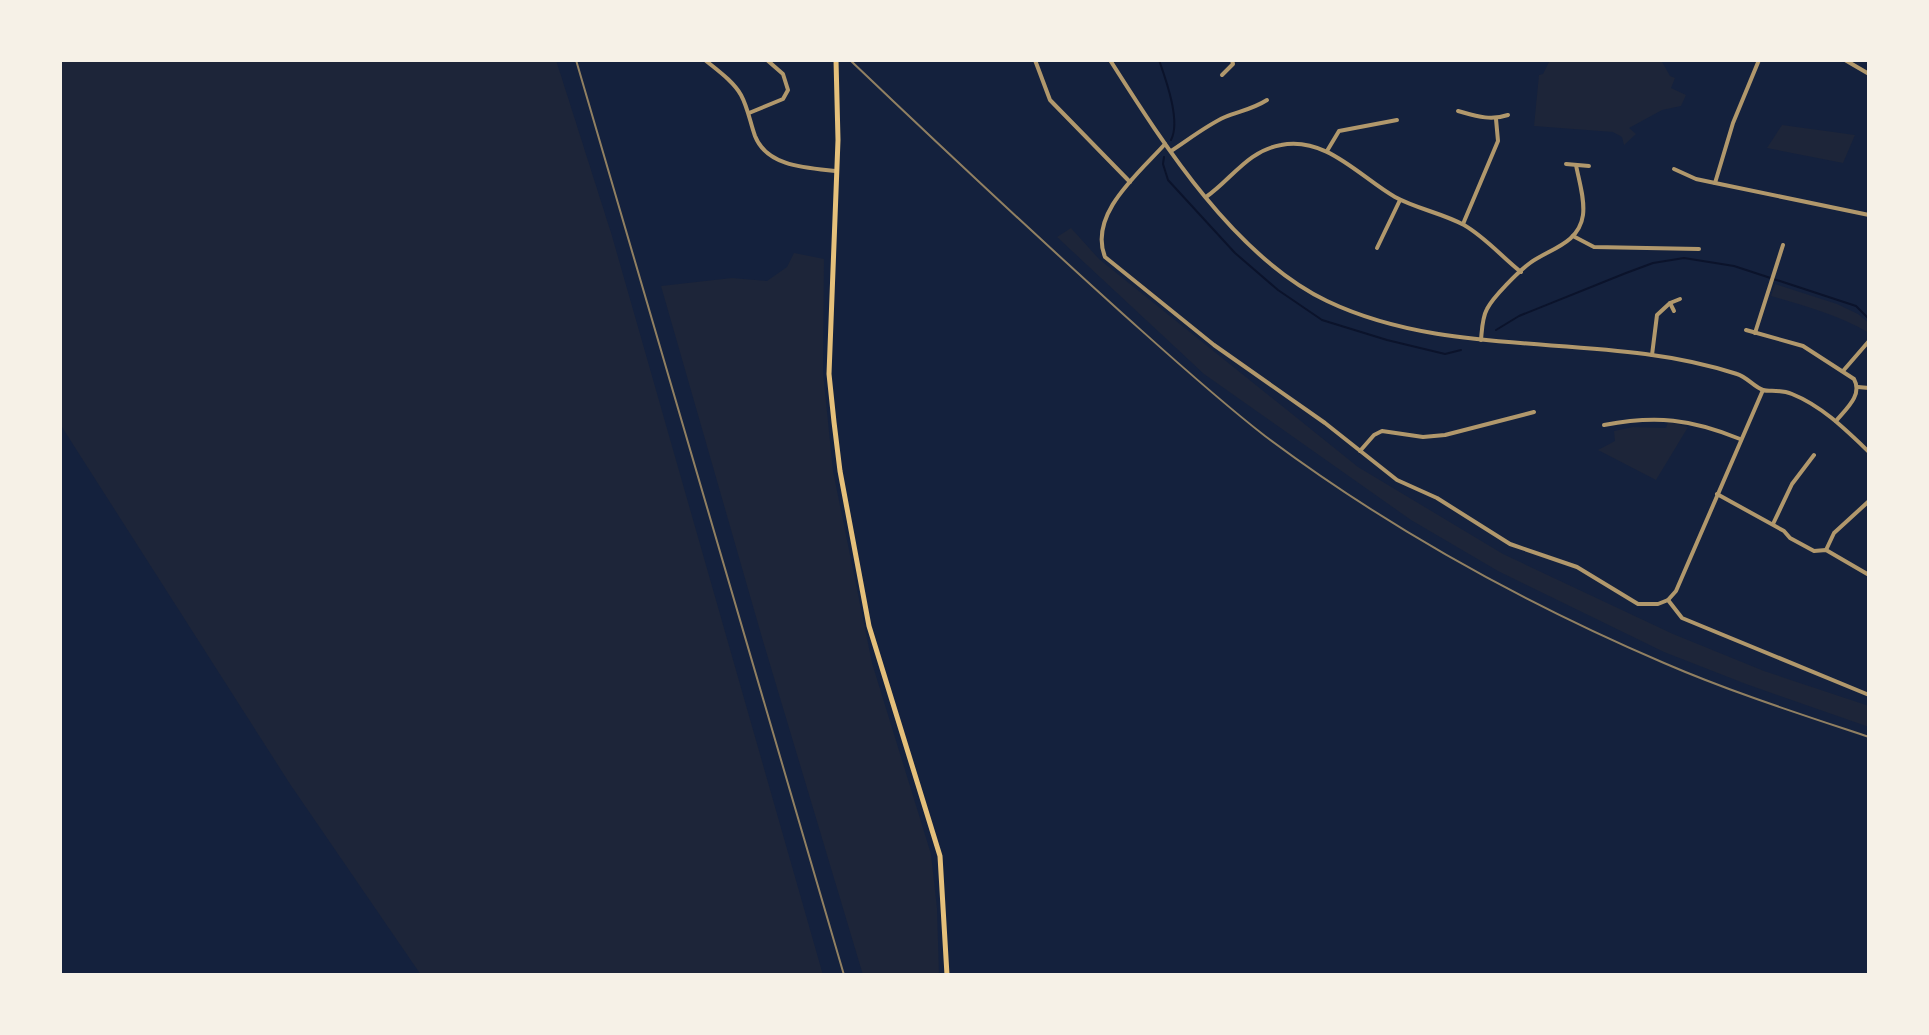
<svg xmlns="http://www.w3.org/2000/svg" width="1929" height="1035" font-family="'Alegreya Sans',sans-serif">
  <rect width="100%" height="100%" fill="#14213d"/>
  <g fill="#1d2539">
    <path d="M 60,60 L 556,60 L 612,236 L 823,975 L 421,975 L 290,784 L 60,424 Z"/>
    <path d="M 1550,60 L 1661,60 L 1670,76 L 1675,78 L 1671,88 L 1686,95 L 1681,106 L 1662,110 L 1629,128 L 1636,134 L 1624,145 L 1622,137 L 1613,132 L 1534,126 L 1539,75 L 1543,74 Z"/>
    <path d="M 1782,125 L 1855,135 L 1843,163 L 1767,148 Z"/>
    <path d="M 1071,228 L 1099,259 L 1358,467 L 1503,554 L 1673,634 L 1764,671 L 1869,706 L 1869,727 L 1746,684 L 1664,652 L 1498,571 L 1411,520 L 1204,374 L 1057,237 Z"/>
    <path d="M 794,253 L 824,259 L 823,372 L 833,471 L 872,663 L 931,854 L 937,908 L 939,975 L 863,975 L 763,641 L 661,286 L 732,278 L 767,281 L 787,267 Z"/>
    <path d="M 1775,284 L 1837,304 L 1858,314 L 1869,323 L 1869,333 C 1839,315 1805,306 1771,296 Z"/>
    <path d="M 1668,422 L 1688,427 L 1656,480 L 1598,450 L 1615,441 L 1614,431 L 1633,427 L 1666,428 Z"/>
  </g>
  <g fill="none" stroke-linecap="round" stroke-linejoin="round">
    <g stroke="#0b132b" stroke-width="2">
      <path d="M 1159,60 C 1166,80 1181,121 1171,140"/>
      <path d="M 1164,157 L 1163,164 L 1168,180 L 1235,253 L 1278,290 L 1322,320 L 1387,340 L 1445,354 L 1461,350"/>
      <path d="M 1496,330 L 1519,316 L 1626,273 L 1653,263 L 1684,258 L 1734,266 L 1856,306 L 1869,319"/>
    </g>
    <g stroke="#b1986c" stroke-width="4">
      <path d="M 705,60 C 717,70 733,81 741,95 C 748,108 750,122 755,136 C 767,167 808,168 836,171"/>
      <path d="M 1035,60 L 1050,100 L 1130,182"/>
      <path d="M 1759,60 L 1733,123 L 1715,183 L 1869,215"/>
      <path d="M 1222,75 L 1233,64 L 1232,60"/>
      <path d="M 1458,111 C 1476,116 1490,121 1508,115"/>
      <path d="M 749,113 L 783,99 L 788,90 L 783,74 L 767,60"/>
      <path d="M 1165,144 C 1139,173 1088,214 1105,257 L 1214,345 L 1325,423 L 1397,480 L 1437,498 L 1510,544 L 1577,567 L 1638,604 L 1658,604 L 1668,600 L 1676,591 L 1763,390"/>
      <path d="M 1171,151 C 1188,140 1207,125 1225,117 C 1240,111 1253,109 1267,100"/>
      <path d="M 1327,151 L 1339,131 L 1397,120"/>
      <path d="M 1566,164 L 1589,166"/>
      <path d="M 1674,169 L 1696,179 L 1715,183"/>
      <path d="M 1206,197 C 1232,179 1247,151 1281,145 C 1326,136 1360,177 1395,197 C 1417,209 1442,213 1464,225 C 1485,237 1502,257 1521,272"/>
      <path d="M 1463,224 L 1498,141 L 1496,119"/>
      <path d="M 1573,236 L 1594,247 L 1699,249"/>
      <path d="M 1377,248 L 1400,200"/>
      <path d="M 1670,303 L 1674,311"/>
      <path d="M 1746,330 L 1803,346 L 1854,379 C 1863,395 1846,409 1836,421"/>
      <path d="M 1755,333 L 1783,245"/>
      <path d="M 1481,340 C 1482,330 1482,318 1487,309 C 1493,297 1518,272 1530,263 C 1549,249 1579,244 1583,215 C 1585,199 1579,181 1576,165"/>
      <path d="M 1652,355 L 1657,315 L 1670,303 L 1680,299"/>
      <path d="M 1843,371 L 1869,341"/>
      <path d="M 1858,387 L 1869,388"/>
      <path d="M 1604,425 C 1656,415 1691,419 1740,439"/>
      <path d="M 1360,451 L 1374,435 L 1382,431 L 1423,437 L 1445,435 L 1534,412"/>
      <path d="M 1717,494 L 1784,531 L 1790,538 L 1814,551 L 1826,550 L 1869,575"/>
      <path d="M 1773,524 L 1792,484 L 1814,455"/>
      <path d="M 1826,550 L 1834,533 L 1869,501"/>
      <path d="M 1668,600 L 1682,618 L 1869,695"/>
    </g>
    <g stroke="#b1986c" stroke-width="4">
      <path d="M 1110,60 C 1164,145 1234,256 1327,301 C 1455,362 1604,330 1737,374 C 1747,377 1754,387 1763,390 C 1769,392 1780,389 1792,394 C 1822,406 1846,430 1869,452"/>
      <path d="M 1845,60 L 1869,74"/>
    </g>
    <path stroke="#e5c07b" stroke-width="5" d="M 836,60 L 838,140 L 829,374 L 834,422 L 840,471 L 869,626 L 940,856 L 947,975"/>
    <g stroke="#918062" stroke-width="2">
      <path d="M 576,60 L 844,975"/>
      <path d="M 850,60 C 940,146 1031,231 1123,314 C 1170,356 1216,398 1265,436 C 1388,528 1524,603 1664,663 C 1731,692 1800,714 1869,737"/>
    </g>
  </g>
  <rect width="1929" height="1035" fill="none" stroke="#f6f1e7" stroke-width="124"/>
</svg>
